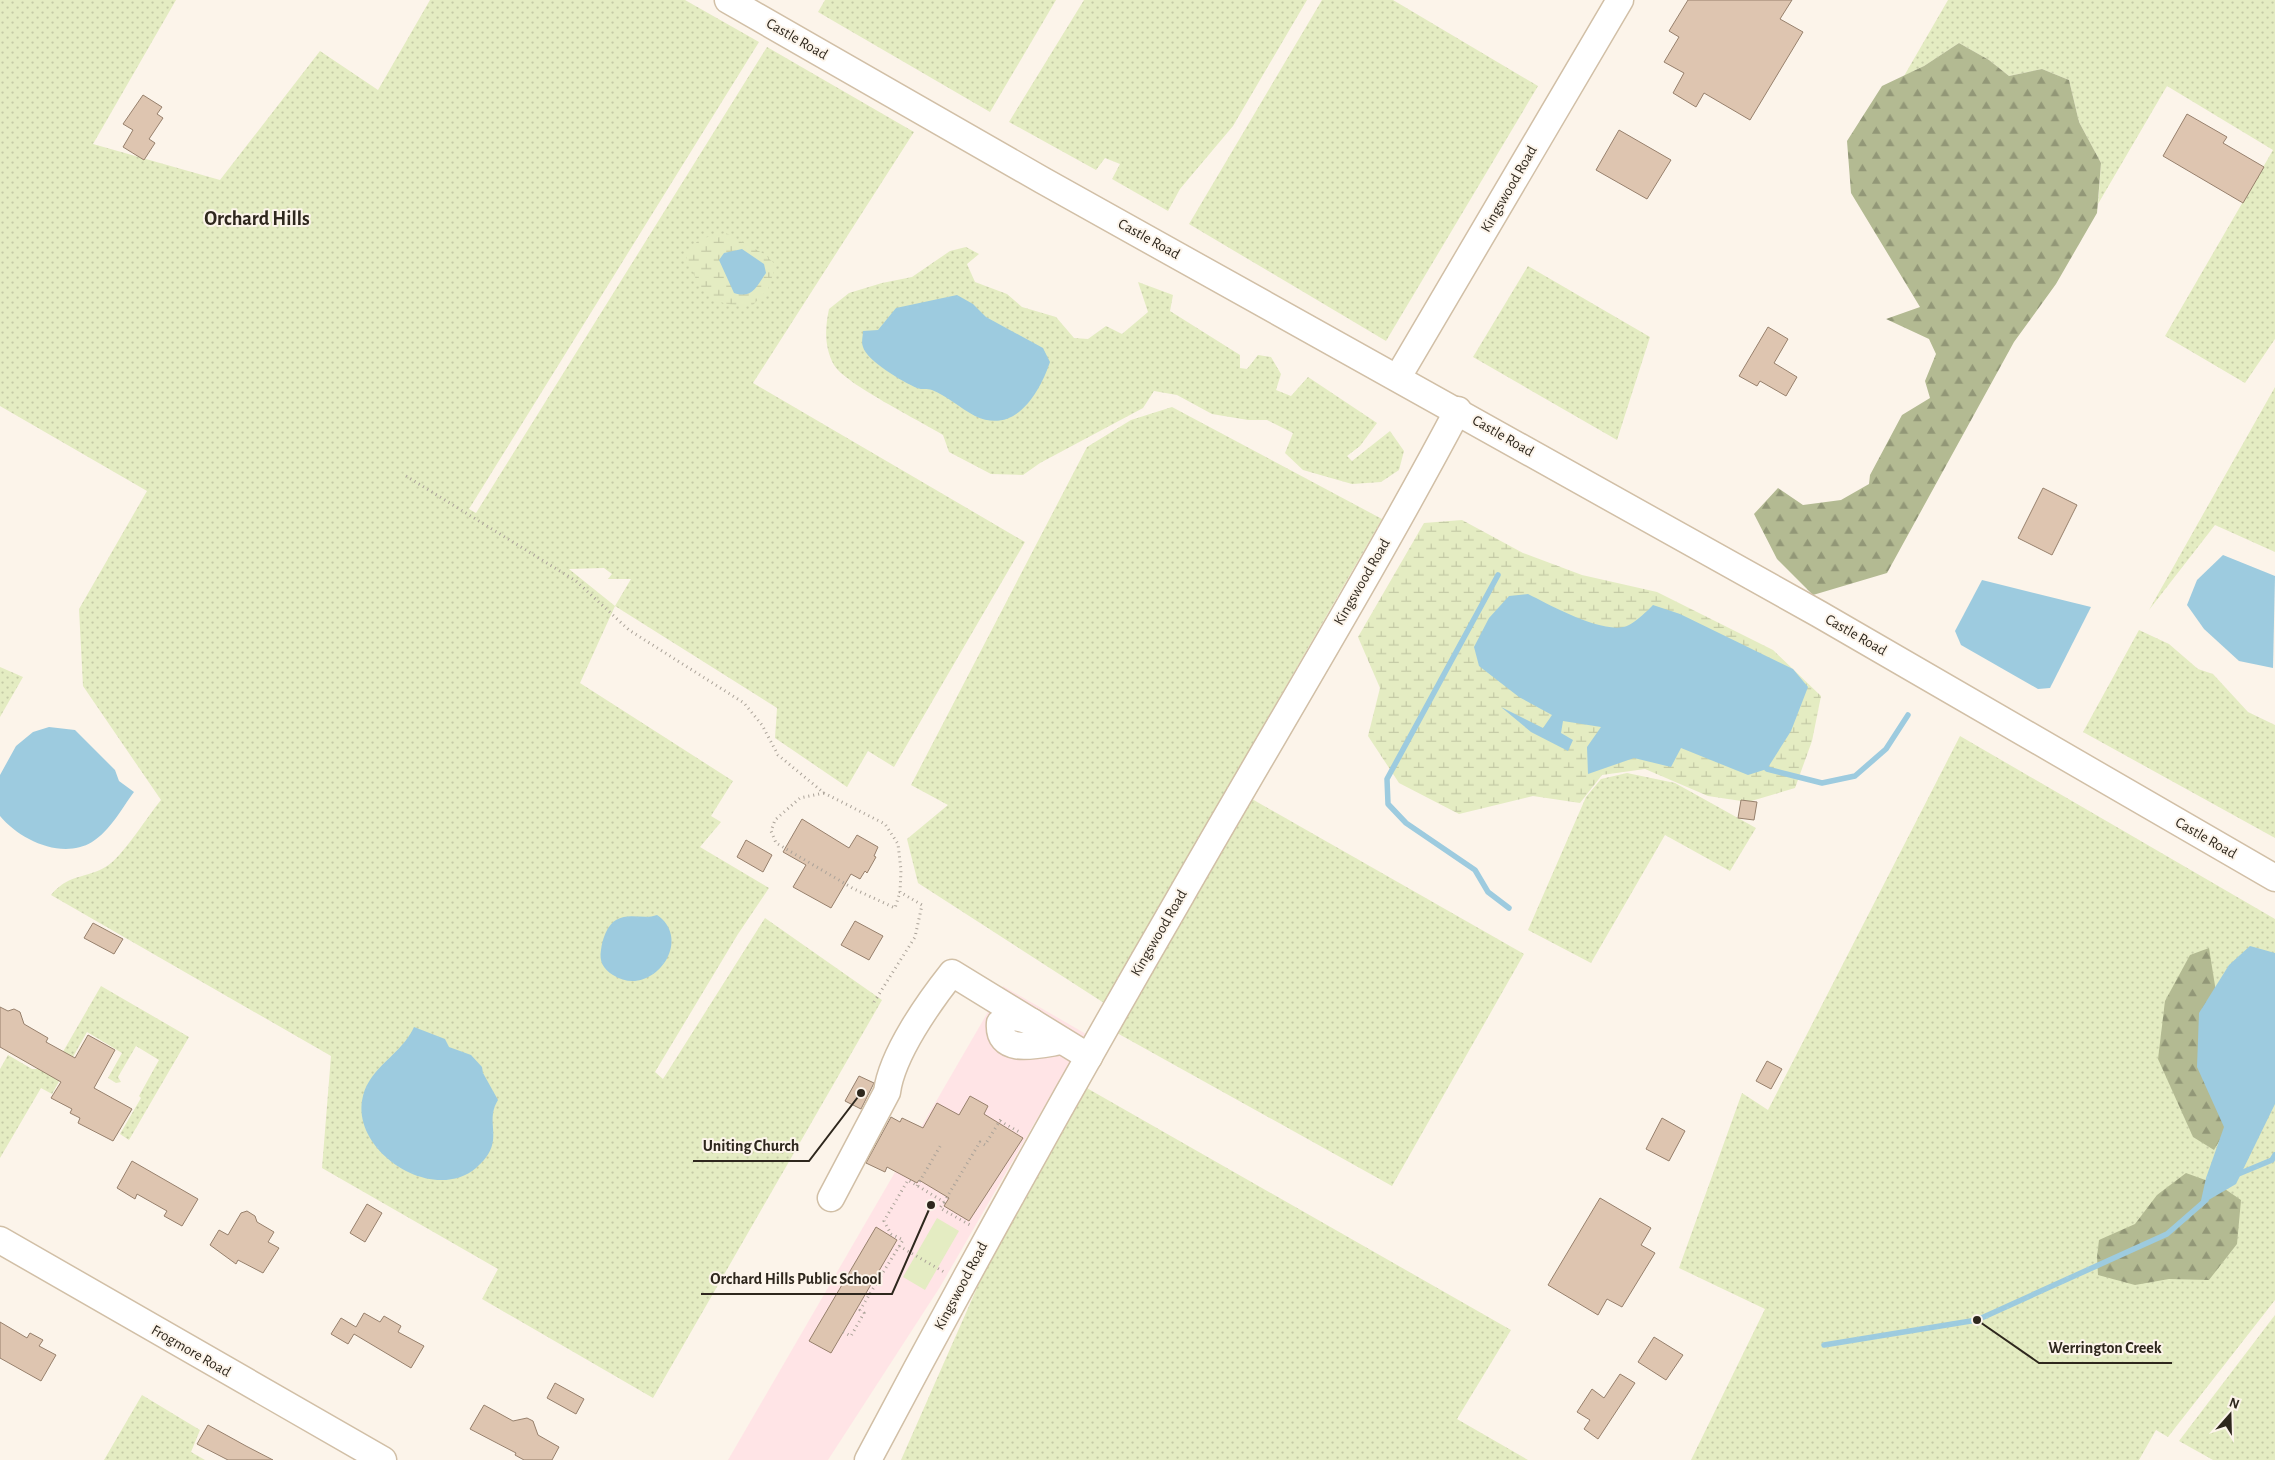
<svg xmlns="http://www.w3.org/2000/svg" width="2275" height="1460" font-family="'Alegreya Sans',sans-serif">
  <defs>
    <pattern id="grass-dots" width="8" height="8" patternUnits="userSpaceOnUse" patternTransform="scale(1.25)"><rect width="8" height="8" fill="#e4ecc2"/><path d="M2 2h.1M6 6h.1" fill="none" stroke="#c4caa6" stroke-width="1.8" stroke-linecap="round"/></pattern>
    <pattern id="forest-firs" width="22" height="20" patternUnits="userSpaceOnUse" patternTransform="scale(1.25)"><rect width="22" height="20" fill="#b3ba92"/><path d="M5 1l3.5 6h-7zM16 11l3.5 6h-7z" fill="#929777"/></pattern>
    <pattern id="wetland-marsh" width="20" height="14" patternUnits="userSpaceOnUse" patternTransform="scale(1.25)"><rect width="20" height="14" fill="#e4ecc2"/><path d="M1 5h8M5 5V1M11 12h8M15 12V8" fill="none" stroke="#c4caa6"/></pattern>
  </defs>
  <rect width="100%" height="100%" fill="#fcf4ea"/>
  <path fill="#ffe4e6" d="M 1003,986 L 1086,1034 L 940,1287 L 828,1460 L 728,1460 Z"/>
  <g fill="url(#grass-dots)" fill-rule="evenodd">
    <path d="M 0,0 L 176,0 L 93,144 L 220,180 L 320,51 L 378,90 L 430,0 L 685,0 L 759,42 L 469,509 L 476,513 L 767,47 L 914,132 L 753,383 L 1025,542 L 894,767 L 868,751 L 847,787 L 775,738 L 777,708 L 615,606 L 580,683 L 733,781 L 711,816 L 721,822 L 700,847 L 769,888 L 738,934 L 655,1072 L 663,1079 L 765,918 L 882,1000 L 653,1398 L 482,1299 L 498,1269 L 322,1168 L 331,1056 L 51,895 C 71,871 90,880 111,863 C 125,852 148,816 161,800 L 83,686 L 79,609 L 147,491 L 0,406 ZM 604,568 L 612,574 L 608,579 L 631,579 L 615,606 L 569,569 Z"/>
    <path d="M 825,0 L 1056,0 L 990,112 L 818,12 Z"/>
    <path d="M 1084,0 L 1307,0 L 1233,126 L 1180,189 L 1168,211 L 1112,179 L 1120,164 L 1105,158 L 1096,170 L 1009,122 Z"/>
    <path d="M 1322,0 L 1393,0 L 1538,86 L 1386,341 L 1189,224 Z"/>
    <path d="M 1948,0 L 2275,0 L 2275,339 L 2245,383 L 2165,336 L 2273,150 L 2167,86 L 2098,204 L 2101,163 L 2079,122 L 2069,80 L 2042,69 L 2009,76 L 1989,60 L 1959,43 L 1924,66 L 1904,76 Z"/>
    <path d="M 966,247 L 979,254 L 967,264 L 975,282 L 1007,294 L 1022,307 L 1056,317 L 1074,338 L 1088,339 L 1106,326 L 1122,334 L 1148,312 L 1138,282 L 1173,295 L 1170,311 L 1240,355 L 1240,368 L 1247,369 L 1258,355 L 1271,357 L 1281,374 L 1276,390 L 1291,396 L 1308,377 L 1377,423 L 1360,446 L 1347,456 L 1352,461 L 1390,431 L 1404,451 L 1399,470 L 1381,482 L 1352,484 L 1303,470 L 1285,453 L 1293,433 L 1267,420 L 1248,420 L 1212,414 L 1177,395 L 1154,391 L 1143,408 L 1040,463 L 1023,475 L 991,474 L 949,452 L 943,435 C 921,421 845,384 834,365 C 824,347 825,328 829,309 L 849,293 L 882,283 L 912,277 L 950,251 Z"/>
    <path d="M 1528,266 L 1650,337 L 1617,440 L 1473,357 Z"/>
    <path d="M 2275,387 L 2275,552 L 2215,525 L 2149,610 Z"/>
    <path d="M 1172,407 L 1382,519 L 1104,1003 L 918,883 L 907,839 L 948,805 L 911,785 L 1087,447 L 1131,420 Z"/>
    <path d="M 2139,630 L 2169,644 L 2198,669 L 2213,674 L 2248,712 L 2275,725 L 2275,838 L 2083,732 Z"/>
    <path d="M 0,667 L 23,677 L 0,717 Z"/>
    <path d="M 1960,736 L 2275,919 L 2275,1300 L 2168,1437 L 2156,1430 L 2139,1460 L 1691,1460 L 1765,1309 L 1679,1268 L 1742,1093 L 1768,1110 Z"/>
    <path d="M 1627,773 L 1675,783 L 1756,828 L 1730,871 L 1665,835 L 1591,963 L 1528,930 L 1586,797 L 1601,779 Z"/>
    <path d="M 1252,799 L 1524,954 L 1392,1186 L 1117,1033 Z"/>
    <path d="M 101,986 L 189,1037 L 129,1140 L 120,1134 L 141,1098 L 139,1096 L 159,1060 L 136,1046 L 118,1077 L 121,1082 L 116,1083 L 108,1078 L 122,1053 L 87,1032 L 52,1094 L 41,1088 L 0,1158 L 0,1069 L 8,1055 L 32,1069 L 37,1069 L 42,1063 L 53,1069 Z"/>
    <path d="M 1085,1087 L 1511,1330 L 1457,1419 L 1528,1460 L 901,1460 L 999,1238 Z"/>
    <path d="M 2275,1315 L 2275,1460 L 2213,1460 L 2179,1441 Z"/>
    <path d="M 142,1395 L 200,1430 L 191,1452 L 205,1460 L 104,1460 Z"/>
  </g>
  <g fill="url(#forest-firs)">
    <path d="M 1959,43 L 1989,60 L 2009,76 L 2042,69 L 2069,80 L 2079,122 L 2101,163 L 2097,213 L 2056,284 L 2014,342 L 1887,573 L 1813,595 L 1777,559 L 1754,514 L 1778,488 L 1803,505 L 1841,500 L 1869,484 L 1870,475 L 1902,415 L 1930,398 L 1925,381 L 1936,354 L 1929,339 L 1886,319 L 1920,307 L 1851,193 L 1847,141 L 1882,86 L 1924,66 Z"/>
    <path d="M 2209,948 L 2216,992 L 2230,1123 L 2214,1150 L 2193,1137 L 2158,1059 L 2165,1001 L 2190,955 Z"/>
    <path d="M 2186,1173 L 2219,1185 L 2241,1200 L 2237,1244 L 2209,1280 L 2169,1279 L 2135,1285 L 2098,1275 L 2097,1257 L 2099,1240 L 2135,1224 L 2157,1195 Z"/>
  </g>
  <g fill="url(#wetland-marsh)">
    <path d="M 726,233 L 764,254 L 776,265 L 768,289 L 752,306 C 708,305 702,296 686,256 L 699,239 Z"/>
    <path d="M 1462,520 L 1523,553 L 1582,575 L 1657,592 L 1773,650 L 1821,696 L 1812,741 L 1795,788 L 1748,802 L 1708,796 L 1645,769 L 1602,775 L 1580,803 L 1533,796 L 1459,814 L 1399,783 L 1368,736 L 1380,688 L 1358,637 L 1424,523 Z"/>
  </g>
  <path fill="#e4ecc2" d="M 937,1218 L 959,1231 L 925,1290 L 903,1277 Z"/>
  <g fill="#9dcbdf">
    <path d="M 742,249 L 764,264 L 766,273 C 756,287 752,299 734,293 L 719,260 L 724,253 Z"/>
    <path d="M 957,295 L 973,304 L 986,317 L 1043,348 L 1050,362 C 1039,394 1015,435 975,416 C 960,408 947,396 932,390 C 927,388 922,390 917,388 C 903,382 867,361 863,347 C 861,342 863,336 863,331 L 878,330 L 896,308 Z"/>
    <path d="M 2223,555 L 2275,576 L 2273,668 L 2239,661 L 2204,629 L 2187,605 L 2197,580 Z"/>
    <path d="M 1982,580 L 2091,607 L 2050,688 L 2038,689 L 1961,645 L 1955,631 Z"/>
    <path d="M 1528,594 C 1550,605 1607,637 1629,625 C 1638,620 1646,612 1653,605 L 1680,614 L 1793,669 L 1808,687 L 1791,731 L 1767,769 L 1748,775 L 1681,748 L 1671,767 L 1634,758 L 1588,774 L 1587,747 L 1601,727 L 1563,721 L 1561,733 L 1573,740 L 1568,751 L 1531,732 L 1501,707 L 1543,728 L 1552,715 L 1519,697 L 1479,666 L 1474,647 L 1489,618 L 1509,596 Z"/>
    <path d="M 49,727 L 75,730 L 115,770 L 119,781 L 134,792 C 122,808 110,831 92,842 C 62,860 20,840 0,816 L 0,775 L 16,746 L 33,732 Z"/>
    <path d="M 657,915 C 695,941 651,1000 613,975 C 603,969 599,961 601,950 C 602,940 607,925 616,920 C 629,912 644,920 657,915 Z"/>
    <path d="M 2250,946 L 2275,953 L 2275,1104 L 2236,1184 L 2200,1205 L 2206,1178 L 2224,1127 L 2197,1067 L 2199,1013 L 2229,965 Z"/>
    <path d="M 414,1027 L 445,1039 L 449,1047 L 471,1055 L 482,1067 L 483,1073 L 498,1100 C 483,1124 508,1141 476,1168 C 432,1205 349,1150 363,1096 C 370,1067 402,1054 414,1027 Z"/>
  </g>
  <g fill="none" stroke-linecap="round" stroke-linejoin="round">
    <g stroke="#9dcbdf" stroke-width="5.5">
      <path d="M 1498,575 L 1387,779 L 1388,804 L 1406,823 L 1475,870 L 1488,892 L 1509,908"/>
      <path d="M 1767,769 L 1822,783 L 1855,776 L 1886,749 L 1908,715"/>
      <path d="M 2236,1175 L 2272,1160 L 2275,1155"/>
      <path d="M 1824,1345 L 1977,1320 L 2167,1234 L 2206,1200"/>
    </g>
  </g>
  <g fill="#dec5b0" stroke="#97806c">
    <path d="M 1688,0 L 1792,0 L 1780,19 L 1803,32 L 1750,120 L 1704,93 L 1696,107 L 1673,93 L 1684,73 L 1664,62 L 1679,37 L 1669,31 Z"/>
    <path d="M 143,95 L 162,107 L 157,114 L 163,118 L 149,139 L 155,143 L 144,160 L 123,147 L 133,130 L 123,124 Z"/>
    <path d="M 2187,114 L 2227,137 L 2223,143 L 2264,167 L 2243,203 L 2163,156 Z"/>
    <path d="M 1619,130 L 1671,160 L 1647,199 L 1596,170 Z"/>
    <path d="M 1768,327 L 1788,339 L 1774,363 L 1797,377 L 1786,396 L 1760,381 L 1757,386 L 1739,376 Z"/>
    <path d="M 2043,488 L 2077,505 L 2052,555 L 2018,538 Z"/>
    <path d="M 1741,800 L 1757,802 L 1754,820 L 1738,818 Z"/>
    <path d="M 802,819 L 849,848 L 857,835 L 878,847 L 874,856 L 876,857 L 867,873 L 865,871 L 860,879 L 851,874 L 831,908 L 793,887 L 806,865 L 783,852 Z"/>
    <path d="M 746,840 L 772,855 L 763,872 L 737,857 Z"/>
    <path d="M 855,921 L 883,936 L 869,960 L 841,945 Z"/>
    <path d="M 93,923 L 123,939 L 114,954 L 84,938 Z"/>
    <path d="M 0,1007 L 8,1011 L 14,1009 L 20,1012 L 24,1024 L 48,1038 L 46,1042 L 75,1058 L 88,1035 L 115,1050 L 94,1088 L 132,1109 L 113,1141 L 78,1123 L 80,1118 L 70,1113 L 72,1109 L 51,1098 L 61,1082 L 0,1047 Z"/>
    <path d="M 1767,1061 L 1782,1069 L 1771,1089 L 1756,1081 Z"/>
    <path d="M 859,1076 L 874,1083 L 861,1109 L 845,1101 Z"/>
    <path d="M 970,1096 L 988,1106 L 984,1114 L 1023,1138 L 969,1221 L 944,1206 L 949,1198 L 919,1180 L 917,1183 L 887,1167 L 885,1172 L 866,1163 L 891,1117 L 900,1122 L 902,1118 L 923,1128 L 937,1103 L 959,1115 Z"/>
    <path d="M 1662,1118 L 1685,1131 L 1669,1161 L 1646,1149 Z"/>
    <path d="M 132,1161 L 198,1199 L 182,1226 L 164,1216 L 167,1211 L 137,1194 L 135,1199 L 117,1188 Z"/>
    <path d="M 1600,1198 L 1651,1228 L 1641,1245 L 1655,1253 L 1622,1307 L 1607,1299 L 1598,1315 L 1548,1285 Z"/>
    <path d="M 367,1204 L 382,1213 L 365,1242 L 350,1233 Z"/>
    <path d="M 247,1211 L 255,1216 L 257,1222 L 274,1232 L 268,1242 L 279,1248 L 263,1273 L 238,1260 L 236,1264 L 210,1245 L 219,1230 L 228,1235 L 241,1213 Z"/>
    <path d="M 876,1227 L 897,1240 L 831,1353 L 809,1341 Z"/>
    <path d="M 364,1313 L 380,1322 L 384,1316 L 401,1326 L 398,1332 L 424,1346 L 411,1368 L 354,1334 L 348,1344 L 331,1334 L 341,1318 L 356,1327 Z"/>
    <path d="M 0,1322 L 27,1338 L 30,1333 L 43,1340 L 39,1346 L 56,1355 L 41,1381 L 0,1358 Z"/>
    <path d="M 1654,1337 L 1683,1355 L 1666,1380 L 1638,1362 Z"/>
    <path d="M 1620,1374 L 1635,1383 L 1598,1439 L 1584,1429 L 1590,1420 L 1577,1412 L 1592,1389 L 1604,1398 Z"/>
    <path d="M 555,1383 L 584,1399 L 576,1414 L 547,1398 Z"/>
    <path d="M 484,1405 L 513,1421 L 527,1418 L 533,1421 L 538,1435 L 559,1447 L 552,1460 L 524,1460 L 515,1455 L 516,1453 L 470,1429 Z"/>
    <path d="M 208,1425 L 246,1446 L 273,1460 L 228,1460 L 197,1444 Z"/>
  </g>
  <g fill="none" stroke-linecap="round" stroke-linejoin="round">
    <g stroke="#d1bfa6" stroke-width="29">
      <g id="minor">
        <path d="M 728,0 L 1042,180 L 1819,614 L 2275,878"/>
        <path d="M 1398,377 L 1620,0"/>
        <path d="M 1032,1022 C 1019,1017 1012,1015 1000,1023 C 997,1057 1041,1044 1062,1041"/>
        <path d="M 831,1198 L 887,1092 C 892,1054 929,1002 952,973 L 1089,1057"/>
        <path d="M 0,1240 L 383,1460"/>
        <path d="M 868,1460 C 968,1271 1072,1084 1179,899 C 1272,736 1370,576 1458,410"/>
      </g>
    </g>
    <g stroke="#aba399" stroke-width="3" stroke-dasharray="1 4" stroke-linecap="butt">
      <path d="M 406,476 L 576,581 L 629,630 L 744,703 L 762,725 L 778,755 L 824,793 L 885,824 L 898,844 L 901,870 L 900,892 L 922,905 L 915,937 L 874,1002"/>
      <path d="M 824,793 L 800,798 L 775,820 L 771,831 L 776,843 L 854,889 L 895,908 L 900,892"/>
      <path d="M 1000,1121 L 1021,1133"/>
      <path d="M 917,1186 L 942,1143"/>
      <path d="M 944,1202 L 940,1208 L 970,1225"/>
      <path d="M 899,1246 L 944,1272"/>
      <path d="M 843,1332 L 851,1336 L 864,1313 L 860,1310 L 903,1240 L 891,1234 L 884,1221 L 908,1180 L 944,1202 L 980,1142 L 985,1145 L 1001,1119"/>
    </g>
    <use href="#minor" stroke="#fff" stroke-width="26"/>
  </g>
  <g text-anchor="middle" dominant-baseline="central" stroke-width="4" stroke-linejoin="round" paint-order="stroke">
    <g font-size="15" fill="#2e271d" stroke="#fcf4ea">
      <text transform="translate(797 39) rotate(30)">Castle Road</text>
      <text transform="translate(1509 189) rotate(-60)">Kingswood Road</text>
      <text transform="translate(1149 239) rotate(29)">Castle Road</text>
      <text transform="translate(1503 436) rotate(30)">Castle Road</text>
      <text transform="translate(1362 582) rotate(-60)">Kingswood Road</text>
      <text transform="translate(1856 635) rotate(30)">Castle Road</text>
      <text transform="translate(2206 838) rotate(30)">Castle Road</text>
      <text transform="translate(1159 933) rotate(-60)">Kingswood Road</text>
      <text transform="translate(961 1286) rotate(-62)">Kingswood Road</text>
      <text transform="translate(191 1351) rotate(30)">Frogmore Road</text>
    </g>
    <g font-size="20" font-weight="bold" fill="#2e271d" stroke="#fcf4ea">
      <text x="257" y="219">Orchard Hills</text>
    </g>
  </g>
  <path fill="none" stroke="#2e271d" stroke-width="2" d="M861 1093L809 1161H693M931 1205L892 1294H701M1977 1320L2039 1363H2172"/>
  <g fill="#2e271d" stroke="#fcf4ea" stroke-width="2">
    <circle cx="861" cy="1093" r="5"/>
    <circle cx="931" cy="1205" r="5"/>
    <circle cx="1977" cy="1320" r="5"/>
  </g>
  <g font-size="16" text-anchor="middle" font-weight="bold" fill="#2e271d" stroke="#fcf4ea" stroke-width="4" stroke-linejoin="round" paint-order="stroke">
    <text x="751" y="1151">Uniting Church</text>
    <text x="796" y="1284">Orchard Hills Public School</text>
    <text x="2105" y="1353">Werrington Creek</text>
  </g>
  <g transform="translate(2230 1415) rotate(20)" stroke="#fcf4ea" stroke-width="4" paint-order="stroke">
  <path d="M0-4L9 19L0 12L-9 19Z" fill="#2e271d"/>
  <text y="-8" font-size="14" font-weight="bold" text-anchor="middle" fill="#2e271d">N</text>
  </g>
</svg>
